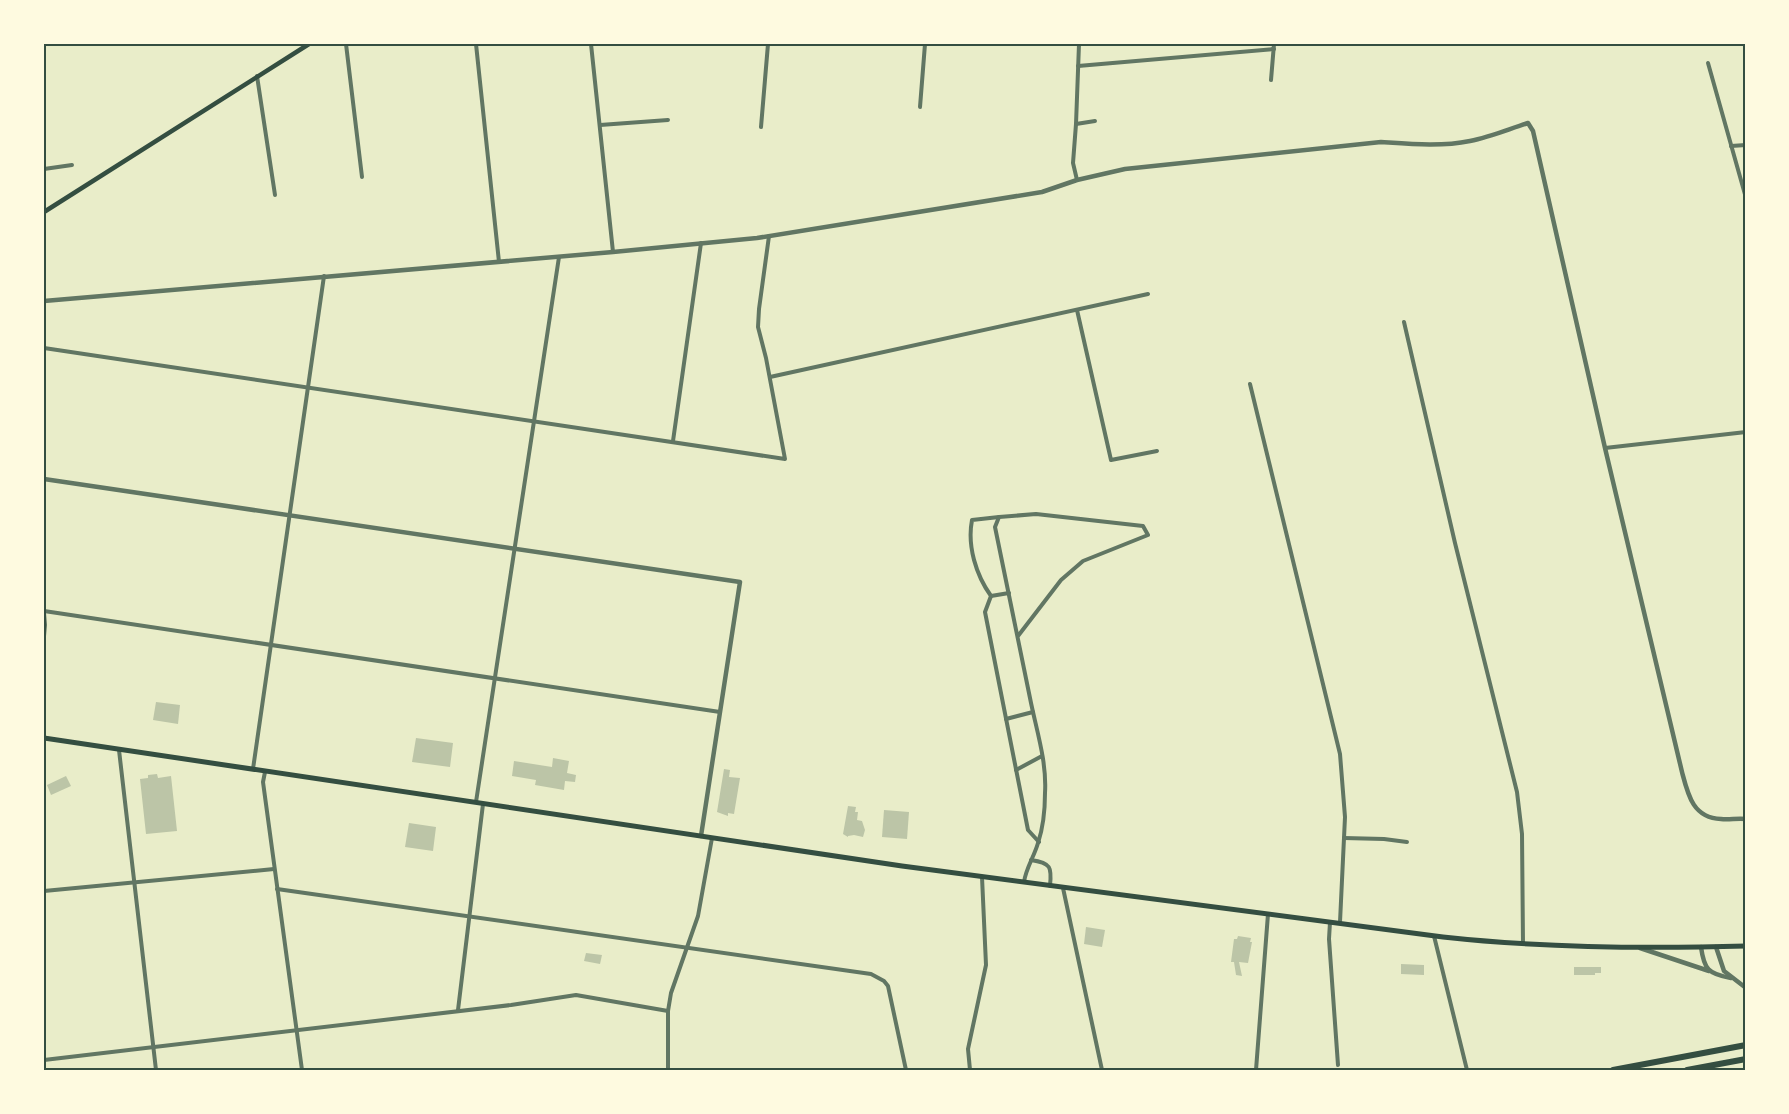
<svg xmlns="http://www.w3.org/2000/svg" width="1789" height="1114" font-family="'Noto Sans',sans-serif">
  <rect width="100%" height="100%" fill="#e9edc9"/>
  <g fill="#bcc5a7">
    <path d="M 156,702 L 180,705 L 178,724 L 153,720 Z"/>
    <path d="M 416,738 L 453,743 L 450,767 L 412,762 Z"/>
    <path d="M 553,758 L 569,761 L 567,773 L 576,775 L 575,782 L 565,781 L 564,790 L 535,785 L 536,780 L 512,776 L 514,761 L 552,767 Z"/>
    <path d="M 724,769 L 730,770 L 729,777 L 740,778 L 734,814 L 728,813 L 728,816 L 717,812 Z"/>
    <path d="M 157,774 L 158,778 L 171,776 L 177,831 L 146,834 L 140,779 L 148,778 L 148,775 Z"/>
    <path d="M 66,776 L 71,786 L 51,795 L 47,785 Z"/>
    <path d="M 848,806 L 856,807 L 855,812 L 858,812 L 857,820 L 862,821 L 865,830 L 863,837 L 854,835 L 848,836 L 848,837 L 843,834 Z"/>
    <path d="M 884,810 L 909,812 L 907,839 L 882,837 Z"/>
    <path d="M 409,823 L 436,827 L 433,851 L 405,847 Z"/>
    <path d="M 1086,927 L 1105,930 L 1102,947 L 1084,944 Z"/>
    <path d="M 1238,936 L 1251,938 L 1250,942 L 1252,942 L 1248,963 L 1239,962 L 1242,976 L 1236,975 L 1234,962 L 1231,962 L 1234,939 L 1237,939 Z"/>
    <path d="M 586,953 L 602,955 L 600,964 L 584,961 Z"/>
    <path d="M 1401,964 L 1424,965 L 1424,975 L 1401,974 Z"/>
    <path d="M 1574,967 L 1601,967 L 1601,973 L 1595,973 L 1595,975 L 1574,975 Z"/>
  </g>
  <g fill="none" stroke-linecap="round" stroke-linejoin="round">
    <g stroke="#617663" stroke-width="4">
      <path d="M 44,44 L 45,44"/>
      <path d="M 346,44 L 362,177"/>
      <path d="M 476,44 L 499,262"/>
      <path d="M 591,44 L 613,252"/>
      <path d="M 1708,63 L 1746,198"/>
      <path d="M 1078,66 L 1274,49"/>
      <path d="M 257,76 L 275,195"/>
      <path d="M 1271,80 L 1274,44"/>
      <path d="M 920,107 L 925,44"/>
      <path d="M 1076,124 L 1095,121"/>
      <path d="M 600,125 L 668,120"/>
      <path d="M 761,127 L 768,44"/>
      <path d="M 1731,146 L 1746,145"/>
      <path d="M 44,169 L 72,165"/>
      <path d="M 1077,180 L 1073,163 L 1076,124 L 1079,44"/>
      <path d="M 1077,310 L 1111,460 L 1157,451"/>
      <path d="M 1404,322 L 1455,543 L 1517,792 L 1522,834 L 1523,944"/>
      <path d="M 44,348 L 785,459 L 766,358 L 758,327 L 759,309 L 769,236"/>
      <path d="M 770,377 L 1148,294"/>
      <path d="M 1250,384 L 1340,754 L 1345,817 L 1340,922"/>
      <path d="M 673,441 L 701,243"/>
      <path d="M 1605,448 L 1746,432"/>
      <path d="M 999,517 L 972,520 C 967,546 976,575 991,596 L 985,612 L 1028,830 L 1039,842"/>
      <path d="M 991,596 L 1009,593"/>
      <path d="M 44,611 L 720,712"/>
      <path d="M 44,613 L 45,625 L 44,636"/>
      <path d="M 1018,636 L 1061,580 L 1083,561 L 1148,535 L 1143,526 L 1036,514 L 999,517 L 995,527 C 1007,584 1018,641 1030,698 C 1036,729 1047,761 1045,793 C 1045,809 1043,828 1038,843 C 1034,857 1026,868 1024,882"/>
      <path d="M 1006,719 L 1033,712"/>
      <path d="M 119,750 L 156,1070"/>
      <path d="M 253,769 L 324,276"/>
      <path d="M 1016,770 L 1042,756"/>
      <path d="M 265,772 L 263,782 L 302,1070"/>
      <path d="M 476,802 L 559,257"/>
      <path d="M 1344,838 L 1384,839 L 1407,842"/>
      <path d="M 1031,860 C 1051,863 1052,867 1050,886"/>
      <path d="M 1063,888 L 1102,1070"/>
      <path d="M 277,889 L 871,974 L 884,981 L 888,986 L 906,1070"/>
      <path d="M 44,891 L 274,869"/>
      <path d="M 1330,922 L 1329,939 L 1338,1065"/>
      <path d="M 1434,936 L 1467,1070"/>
      <path d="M 458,1010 L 483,804"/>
      <path d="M 44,1060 L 511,1005 L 576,995 L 668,1011"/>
      <path d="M 668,1070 L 668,1011 L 671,993 L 698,916 L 712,838"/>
      <path d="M 970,1070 L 968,1049 L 986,965 L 982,877"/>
      <path d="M 1256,1070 L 1268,914"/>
    </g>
    <g stroke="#617663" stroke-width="4.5">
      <path d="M 44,301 L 613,252 L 757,238 L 1042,192 L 1077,180 L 1125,169 L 1381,142 C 1410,144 1441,147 1470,141 C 1490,137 1509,129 1528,123 L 1533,131 L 1605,448 L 1682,772 C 1688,795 1693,818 1721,819 C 1729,820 1737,818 1746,819"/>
      <path d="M 44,479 L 740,582 L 701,836"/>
      <path d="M 1701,947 C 1704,969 1708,974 1731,978"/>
      <path d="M 1716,947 L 1724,971 L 1746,988"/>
      <path d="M 1640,948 L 1709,971"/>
    </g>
    <path stroke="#344e41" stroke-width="4.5" d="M 44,212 L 309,44"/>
    <path stroke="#344e41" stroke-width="5" d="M 44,738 L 902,866 L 1443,937 C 1543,948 1644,949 1746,946"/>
    <g stroke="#344e41" stroke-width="6">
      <path d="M 1613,1070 L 1746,1045"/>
      <path d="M 1687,1070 L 1746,1059"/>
    </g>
  </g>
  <rect width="1789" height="1114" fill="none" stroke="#fefae0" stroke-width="90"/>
  <rect x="45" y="45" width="1699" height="1024" fill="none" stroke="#344e41" stroke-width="2"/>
</svg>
